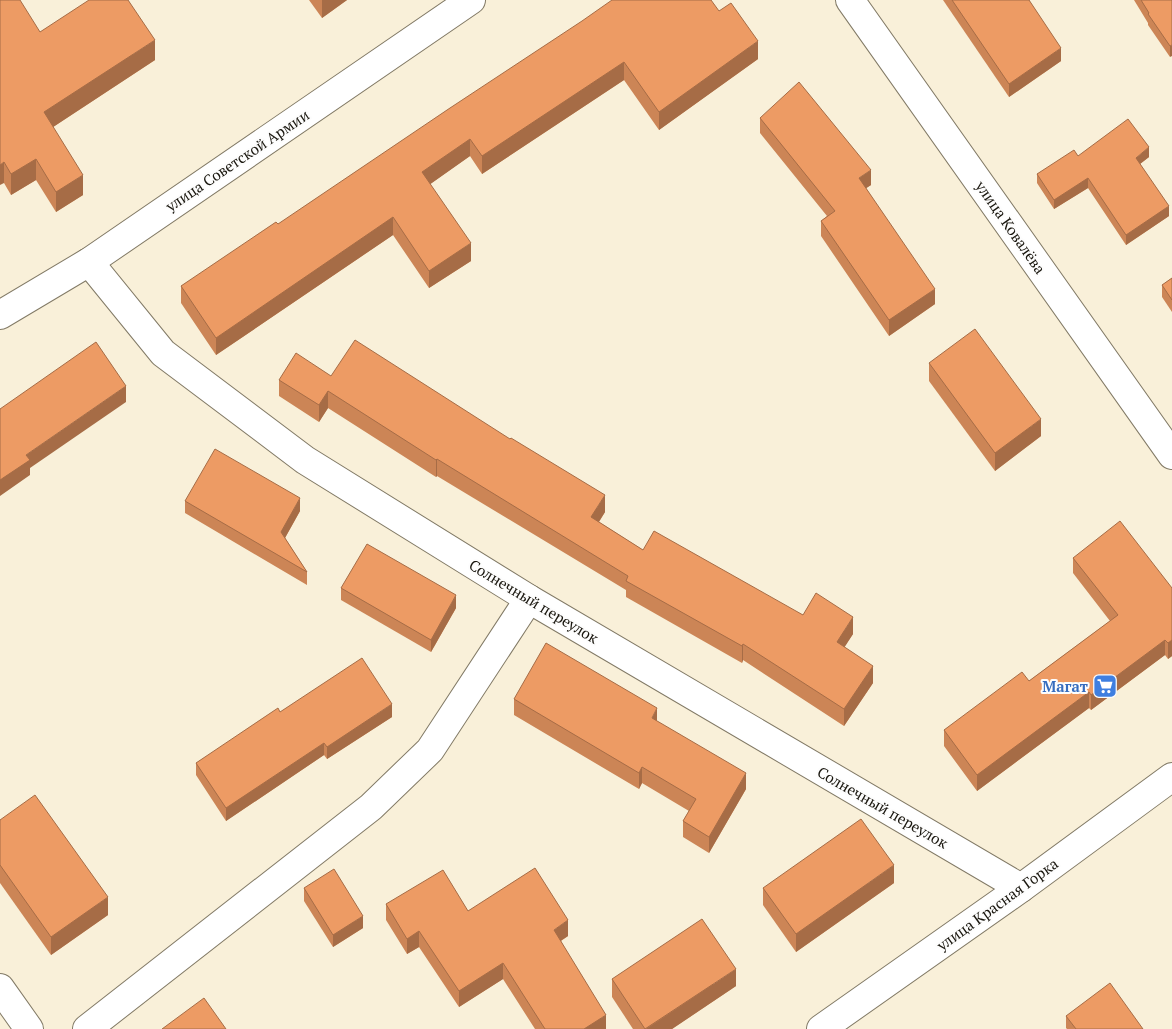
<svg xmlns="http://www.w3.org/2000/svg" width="1172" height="1029" font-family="'PT Serif',serif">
  <rect width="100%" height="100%" fill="#f9f0d9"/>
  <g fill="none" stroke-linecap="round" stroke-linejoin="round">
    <g stroke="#827a66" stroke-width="30">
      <g id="minor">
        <path d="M 850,0 L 1172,455"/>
        <path d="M 89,262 L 163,353 L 305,460 L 529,599 L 1021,888"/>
        <path d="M 0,315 L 89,262 L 471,0"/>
        <path d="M 0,988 L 29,1029"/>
        <path d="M 87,1029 L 371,807 L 430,750 L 529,599"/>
        <path d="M 821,1029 L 1021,888 L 1172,777"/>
      </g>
    </g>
    <use href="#minor" stroke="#fff" stroke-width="28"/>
  </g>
  <g fill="#cc8556">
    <path d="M 0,0 L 40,32 L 155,60 L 53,127 L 83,195 L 56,212 L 36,180 L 11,195 L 4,183 Z"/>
    <path d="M 309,0 L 347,0 L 322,18 Z"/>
    <path d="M 943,0 L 1029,0 L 1061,61 L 1009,97 Z"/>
    <path d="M 1134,0 L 1172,0 L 1170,57 L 1148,25 L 1148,23 Z"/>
    <path d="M 719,11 L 758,59 L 659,130 L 624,80 L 482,174 L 470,156 L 430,184 L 471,261 L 429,288 L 393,235 L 216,355 L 181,303 L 181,286 L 278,224 Z"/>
    <path d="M 760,118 L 871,185 L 866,188 L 935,304 L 889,336 L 821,236 L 821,221 L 827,216 L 760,133 Z"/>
    <path d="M 1078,156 L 1149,157 L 1140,164 L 1169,216 L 1126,245 L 1088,188 L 1054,209 L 1037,183 L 1037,174 Z"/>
    <path d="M 1172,278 L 1172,312 L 1162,297 L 1162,285 Z"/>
    <path d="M 929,363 L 1041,436 L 995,471 L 929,381 Z"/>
    <path d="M 331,376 L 605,512 L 599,522 L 643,550 L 803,615 L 853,634 L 844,647 L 873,683 L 844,726 L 743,660 L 742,663 L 626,597 L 626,590 L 437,476 L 436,477 L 328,408 L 319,422 L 279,396 L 279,380 Z"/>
    <path d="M 185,501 L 300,511 L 285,538 L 307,572 L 307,585 L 185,513 Z"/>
    <path d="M 1073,558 L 1172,588 L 1172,656 L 1168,659 L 1165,655 L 1091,710 L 1089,708 L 977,791 L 944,746 L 944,730 L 1029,681 L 1110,621 L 1073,573 Z"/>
    <path d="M 341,588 L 456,608 L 431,652 L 341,600 Z"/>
    <path d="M 514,699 L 657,721 L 746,789 L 709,853 L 683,837 L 683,821 L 689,811 L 642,783 L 639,789 L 514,715 Z"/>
    <path d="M 280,712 L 392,717 L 327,759 L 324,755 L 226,821 L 196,775 L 196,763 Z"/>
    <path d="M 0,820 L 108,915 L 51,955 L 0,883 Z"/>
    <path d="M 894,883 L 796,952 L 763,905 L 763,888 Z"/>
    <path d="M 304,888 L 363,928 L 333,947 L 304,901 Z"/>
    <path d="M 386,904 L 468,911 L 568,936 L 561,941 L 606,1029 L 535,1029 L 503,979 L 459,1007 L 419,947 L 407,954 L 386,920 Z"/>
    <path d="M 612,979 L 736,986 L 672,1029 L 633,1029 L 612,997 Z"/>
    <path d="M 1066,1016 L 1143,1029 L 1067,1029 L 1066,1028 Z"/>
  </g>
  <g fill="#a66c46">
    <path d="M 322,0 L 347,0 L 322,18 Z"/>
    <path d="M 155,40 L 155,60 L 44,133 L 44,112 Z"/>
    <path d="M 758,41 L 758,59 L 659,130 L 659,112 Z"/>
    <path d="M 1172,45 L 1172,56 L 1170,57 L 1170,46 Z"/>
    <path d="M 1061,48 L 1061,61 L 1009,97 L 1009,84 Z"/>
    <path d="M 624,62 L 624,80 L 482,174 L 482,156 Z"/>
    <path d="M 470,139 L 470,156 L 422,190 L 422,172 Z"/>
    <path d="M 1149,147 L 1149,157 L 1136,167 L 1136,158 Z"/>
    <path d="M 36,159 L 36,180 L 11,195 L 11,174 Z"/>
    <path d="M 4,162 L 4,183 L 0,185 L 0,165 Z"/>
    <path d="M 871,170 L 871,185 L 859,193 L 859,178 Z"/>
    <path d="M 83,175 L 83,195 L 56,212 L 56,192 Z"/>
    <path d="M 1088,178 L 1088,188 L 1054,209 L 1054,200 Z"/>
    <path d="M 1169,206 L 1169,216 L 1126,245 L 1126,235 Z"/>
    <path d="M 393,217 L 393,235 L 216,355 L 216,338 Z"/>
    <path d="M 471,243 L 471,261 L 429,288 L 429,271 Z"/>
    <path d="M 935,289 L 935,304 L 889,336 L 889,320 Z"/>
    <path d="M 126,386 L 126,402 L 30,468 L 30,475 L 0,496 L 0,480 L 26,455 Z"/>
    <path d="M 328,391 L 328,408 L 319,422 L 319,405 Z"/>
    <path d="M 1041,419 L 1041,436 L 995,471 L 995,453 Z"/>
    <path d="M 437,459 L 437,476 L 436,477 L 436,460 Z"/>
    <path d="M 605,495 L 605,512 L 591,534 L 591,517 Z"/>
    <path d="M 300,498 L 300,511 L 281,545 L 281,532 Z"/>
    <path d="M 456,595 L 456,608 L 431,652 L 431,640 Z"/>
    <path d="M 853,617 L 853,634 L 837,659 L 837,642 Z"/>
    <path d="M 1165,640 L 1165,655 L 1091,710 L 1091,695 Z"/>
    <path d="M 1172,640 L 1172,656 L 1168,659 L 1168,643 Z"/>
    <path d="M 743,644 L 743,660 L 742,663 L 742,646 Z"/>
    <path d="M 873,666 L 873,683 L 844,726 L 844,709 Z"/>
    <path d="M 1089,692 L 1089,708 L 977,791 L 977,775 Z"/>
    <path d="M 392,704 L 392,717 L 327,759 L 327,747 Z"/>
    <path d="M 657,708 L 657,724 L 652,718 Z"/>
    <path d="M 324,743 L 324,755 L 226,821 L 226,808 Z"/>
    <path d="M 642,767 L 642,783 L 639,789 L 639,773 Z"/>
    <path d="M 746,773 L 746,789 L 709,853 L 709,837 Z"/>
    <path d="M 894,865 L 894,883 L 796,952 L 796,934 Z"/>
    <path d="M 108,897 L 108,915 L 51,955 L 51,937 Z"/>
    <path d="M 363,916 L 363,928 L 333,947 L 333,935 Z"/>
    <path d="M 568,920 L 568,936 L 554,945 L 554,930 Z"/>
    <path d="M 419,931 L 419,947 L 407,954 L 407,939 Z"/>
    <path d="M 503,963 L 503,979 L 459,1007 L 459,991 Z"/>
    <path d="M 736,969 L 736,986 L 672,1029 L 646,1029 Z"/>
    <path d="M 606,1015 L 606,1029 L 584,1029 Z"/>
  </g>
  <g fill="#ed9b64" stroke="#a66c46">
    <path d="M 0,0 L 20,0 L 40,32 L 89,0 L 128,0 L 155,40 L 44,112 L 83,175 L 56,192 L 36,159 L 11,174 L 4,162 L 0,165 Z"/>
    <path d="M 612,0 L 711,0 L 719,11 L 731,3 L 758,41 L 659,112 L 624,62 L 482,156 L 470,139 L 422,172 L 471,243 L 429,271 L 393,217 L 216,338 L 181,286 L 276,222 L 278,224 L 450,108 L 582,21 Z"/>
    <path d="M 952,0 L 1029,0 L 1061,48 L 1009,84 Z"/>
    <path d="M 1141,0 L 1172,0 L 1172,45 L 1170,46 L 1148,14 L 1149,13 Z"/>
    <path d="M 799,82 L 871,170 L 859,178 L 935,289 L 889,320 L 821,221 L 835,211 L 760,118 Z"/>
    <path d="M 1128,119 L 1149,147 L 1136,158 L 1169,206 L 1126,235 L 1088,178 L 1054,200 L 1037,174 L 1074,150 L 1078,156 Z"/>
    <path d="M 1172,278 L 1172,300 L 1162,285 Z"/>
    <path d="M 975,329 L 1041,419 L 995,453 L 929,363 Z"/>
    <path d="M 355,340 L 510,439 L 511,438 L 605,495 L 591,517 L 643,550 L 654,531 L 803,615 L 816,593 L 853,617 L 837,642 L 873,666 L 844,709 L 743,644 L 742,646 L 626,581 L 628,576 L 437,459 L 436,460 L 328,391 L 319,405 L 279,380 L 296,353 L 331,376 Z"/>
    <path d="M 96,342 L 126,386 L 26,455 L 30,460 L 0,480 L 0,409 Z"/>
    <path d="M 215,449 L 300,498 L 281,532 L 307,572 L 185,501 Z"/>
    <path d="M 1120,521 L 1172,588 L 1172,640 L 1168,643 L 1165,640 L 1091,695 L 1089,692 L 977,775 L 944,730 L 1022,672 L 1029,681 L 1118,615 L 1073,558 Z"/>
    <path d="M 367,544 L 456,595 L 431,640 L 341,588 Z"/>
    <path d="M 546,643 L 657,708 L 652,718 L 746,773 L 709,837 L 683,821 L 696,799 L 642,767 L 639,773 L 514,699 Z"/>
    <path d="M 362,658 L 392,704 L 327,747 L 324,743 L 226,808 L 196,763 L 278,708 L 280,712 Z"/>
    <path d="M 35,795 L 108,897 L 51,937 L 0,865 L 0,820 Z"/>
    <path d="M 861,819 L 894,865 L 796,934 L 763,888 Z"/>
    <path d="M 535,868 L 568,920 L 554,930 L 606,1015 L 584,1029 L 545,1029 L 503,963 L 459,991 L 419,931 L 407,939 L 386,904 L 443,870 L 468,911 Z"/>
    <path d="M 334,869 L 363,916 L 333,935 L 304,888 Z"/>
    <path d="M 702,919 L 736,969 L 645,1029 L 612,979 Z"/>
    <path d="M 1110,983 L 1143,1029 L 1076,1029 L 1066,1016 Z"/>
    <path d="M 204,998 L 226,1029 L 162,1029 Z"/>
  </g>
  <defs>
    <g id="supermarket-square" transform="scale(1.25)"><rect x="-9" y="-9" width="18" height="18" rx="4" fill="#3f7fe0" stroke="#fdfdfd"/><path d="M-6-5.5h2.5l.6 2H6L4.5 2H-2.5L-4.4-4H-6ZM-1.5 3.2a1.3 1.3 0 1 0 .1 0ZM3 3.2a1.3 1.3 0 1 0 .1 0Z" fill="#fff"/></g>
  </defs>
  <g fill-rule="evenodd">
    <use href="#supermarket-square" x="1105" y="686"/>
  </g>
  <g text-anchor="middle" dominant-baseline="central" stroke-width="4" stroke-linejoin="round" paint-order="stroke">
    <g font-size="15" fill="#19160e" stroke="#fdfdfd">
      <text transform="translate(237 160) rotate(-34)">улица Советской Армии</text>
      <text transform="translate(1011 227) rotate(55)">улица Ковалёва</text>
      <text transform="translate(534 601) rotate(31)">Солнечный переулок</text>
      <text transform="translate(883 807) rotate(30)">Солнечный переулок</text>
      <text transform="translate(997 904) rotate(-36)">улица Красная Горка</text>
    </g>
    <g font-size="15" font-weight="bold" fill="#366cbe" stroke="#fdfdfd" text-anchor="end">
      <text x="1088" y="686">Магат</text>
    </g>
  </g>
</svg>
